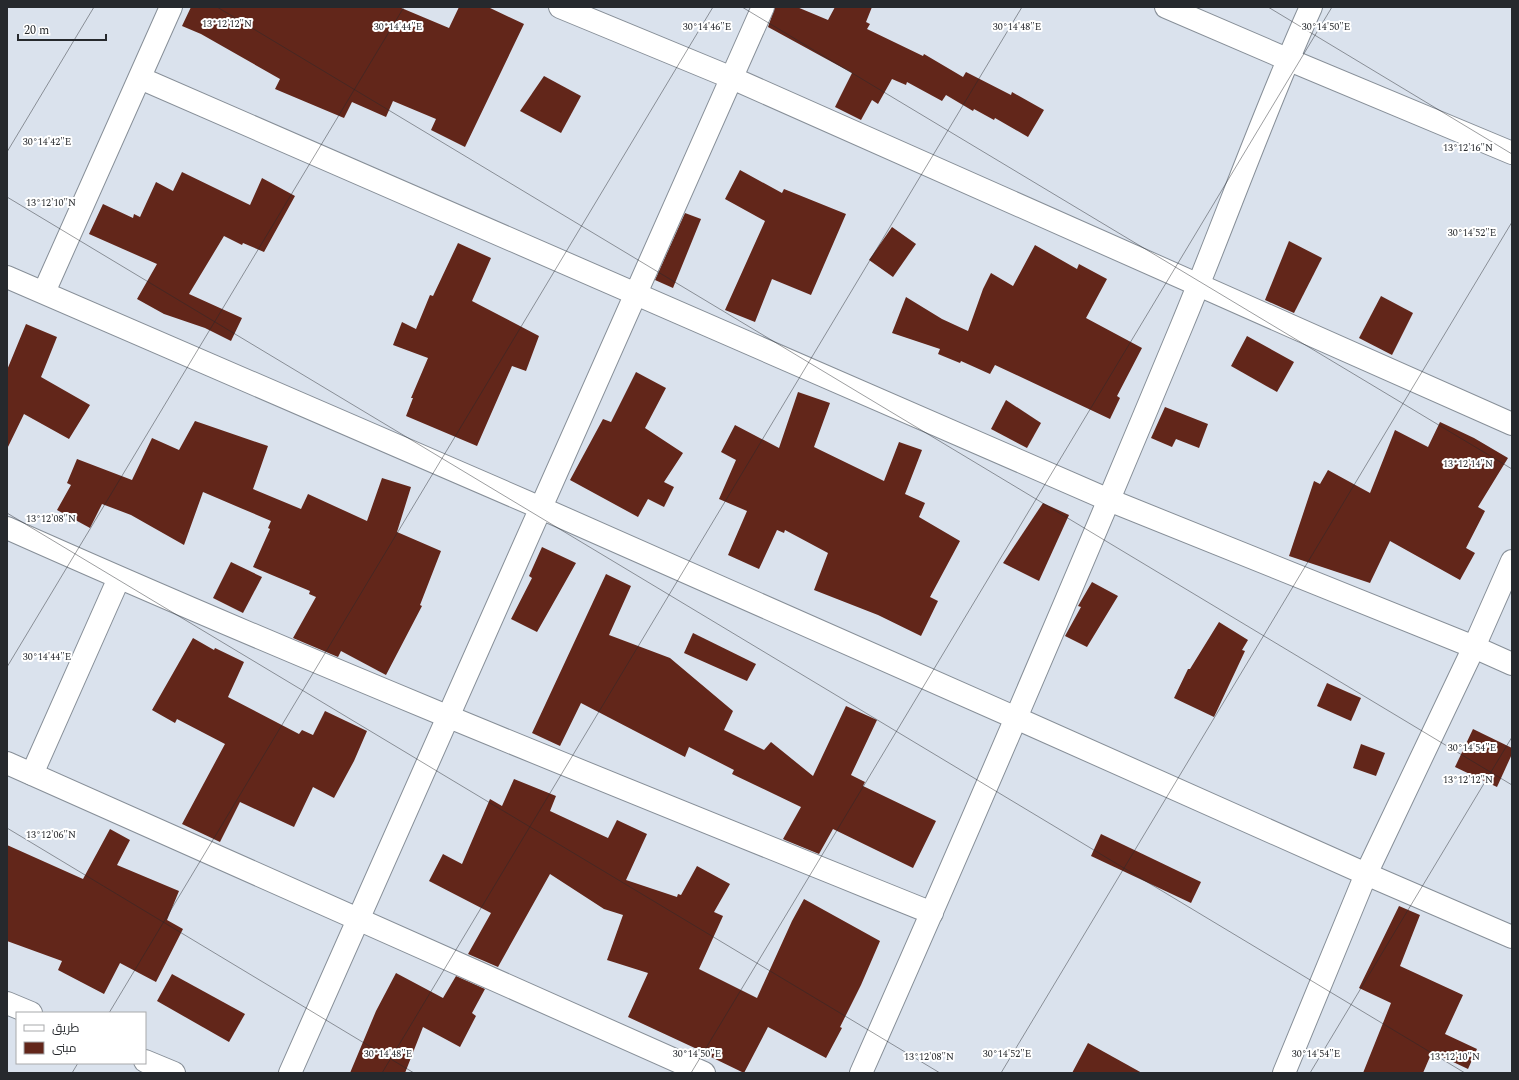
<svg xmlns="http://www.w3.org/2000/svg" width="1519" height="1080" font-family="Spectral,Cairo,serif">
  <rect width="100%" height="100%" fill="#dae2ed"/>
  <g fill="#62261a">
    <path d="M 191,7 L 399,7 L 449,28 L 459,7 L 488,7 L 524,24 L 465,147 L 431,130 L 436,119 L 393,101 L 386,117 L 352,102 L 344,118 L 275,89 L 280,79 L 201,34 L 182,26 Z"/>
    <path d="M 775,7 L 797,7 L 828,20 L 835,7 L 872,7 L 866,22 L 870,24 L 867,29 L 923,56 L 924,54 L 963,77 L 966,72 L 1011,95 L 1012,92 L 1044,110 L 1028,137 L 995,118 L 994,120 L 974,109 L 973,111 L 946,95 L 942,101 L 907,82 L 906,85 L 892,79 L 878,104 L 872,100 L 861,120 L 835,107 L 852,73 L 768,27 Z"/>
    <path d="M 544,76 L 581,96 L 561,133 L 520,111 Z"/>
    <path d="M 740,170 L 782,193 L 784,189 L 846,214 L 811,295 L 772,279 L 755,322 L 725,310 L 765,221 L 725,199 Z"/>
    <path d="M 182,172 L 250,205 L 262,178 L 295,196 L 264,252 L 243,243 L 242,245 L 224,236 L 189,294 L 242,318 L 231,341 L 205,328 L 164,314 L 137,299 L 157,264 L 89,234 L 103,204 L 133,218 L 134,214 L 140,217 L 156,182 L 173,191 Z"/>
    <path d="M 685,213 L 701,219 L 673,288 L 655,280 Z"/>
    <path d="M 892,227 L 916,244 L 893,277 L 869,260 Z"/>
    <path d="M 1289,241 L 1322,258 L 1294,313 L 1265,300 Z"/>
    <path d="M 458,243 L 491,258 L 472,301 L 539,336 L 526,371 L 512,366 L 477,446 L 406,416 L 413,398 L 411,398 L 428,358 L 393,345 L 402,322 L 416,329 L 430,295 L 433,296 Z"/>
    <path d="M 1035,245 L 1077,269 L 1079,264 L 1107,279 L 1086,318 L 1142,348 L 1117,396 L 1120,398 L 1110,419 L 995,365 L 990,374 L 961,361 L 960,363 L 938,354 L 940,349 L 892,333 L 906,297 L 942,319 L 968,331 L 983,289 L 991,273 L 1013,286 Z"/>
    <path d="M 1381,296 L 1413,313 L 1392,355 L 1359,338 Z"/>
    <path d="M 26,324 L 57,337 L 41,377 L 90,405 L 69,439 L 24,414 L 7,449 L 7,370 Z"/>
    <path d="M 1247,336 L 1294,362 L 1277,392 L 1231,366 Z"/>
    <path d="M 636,372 L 666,388 L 645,428 L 683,453 L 664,482 L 674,487 L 664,507 L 648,499 L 638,517 L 570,480 L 603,419 L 611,422 Z"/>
    <path d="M 798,392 L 830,403 L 814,447 L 884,481 L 899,442 L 922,450 L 905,494 L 925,503 L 919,517 L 960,541 L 930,597 L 938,601 L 921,636 L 878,615 L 814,590 L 828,553 L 785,530 L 784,533 L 777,530 L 759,569 L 728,555 L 747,511 L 719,499 L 736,460 L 721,452 L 735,425 L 779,448 Z"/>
    <path d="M 1006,400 L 1041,423 L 1027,448 L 991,429 Z"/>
    <path d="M 1165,407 L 1208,424 L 1199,448 L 1176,439 L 1172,447 L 1151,438 Z"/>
    <path d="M 195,421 L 268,446 L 253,489 L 301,509 L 308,494 L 367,521 L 382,478 L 411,487 L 397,532 L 441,551 L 420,605 L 422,606 L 386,675 L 341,651 L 338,657 L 293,638 L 316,597 L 309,594 L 310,591 L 253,567 L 270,529 L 268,528 L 271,521 L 203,492 L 184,545 L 131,515 L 102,504 L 90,528 L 57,510 L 71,485 L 67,483 L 77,459 L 132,480 L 152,438 L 179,450 Z"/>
    <path d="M 1440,422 L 1474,438 L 1508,458 L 1478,507 L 1485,511 L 1466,548 L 1475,553 L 1460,580 L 1390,541 L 1370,583 L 1289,556 L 1314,481 L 1320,484 L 1328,470 L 1370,493 L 1395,430 L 1428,447 Z"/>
    <path d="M 1043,503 L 1069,515 L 1039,581 L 1003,563 Z"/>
    <path d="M 542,547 L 576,563 L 537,632 L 511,619 L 532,578 L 529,576 Z"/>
    <path d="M 231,562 L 262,577 L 243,613 L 213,598 Z"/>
    <path d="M 606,574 L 631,586 L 609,635 L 670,658 L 733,711 L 724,730 L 764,750 L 771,742 L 813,776 L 846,706 L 877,720 L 851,775 L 865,782 L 863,786 L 936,821 L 913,868 L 833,829 L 819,854 L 785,840 L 783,839 L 801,807 L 732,774 L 734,770 L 689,747 L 685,757 L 581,703 L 560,746 L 532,733 Z"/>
    <path d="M 1092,582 L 1118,596 L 1087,647 L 1065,636 L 1081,607 L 1078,606 Z"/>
    <path d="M 1219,622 L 1248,640 L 1242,650 L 1245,651 L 1214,717 L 1174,698 L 1188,669 L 1190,669 Z"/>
    <path d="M 693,633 L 756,664 L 747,681 L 684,653 Z"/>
    <path d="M 193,638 L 214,650 L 215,648 L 244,662 L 228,697 L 299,734 L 302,730 L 313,735 L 325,711 L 367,731 L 354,761 L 334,798 L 313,787 L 294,827 L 240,802 L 220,842 L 182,824 L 225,744 L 177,719 L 175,723 L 152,710 Z"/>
    <path d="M 1327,683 L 1361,698 L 1351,721 L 1317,706 Z"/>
    <path d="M 1473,729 L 1512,748 L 1512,754 L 1497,787 L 1455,767 Z"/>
    <path d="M 1361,744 L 1385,753 L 1376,776 L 1353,768 Z"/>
    <path d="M 514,779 L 556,796 L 550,811 L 608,838 L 617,820 L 647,834 L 626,880 L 677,897 L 678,894 L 681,895 L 697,866 L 730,884 L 714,912 L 723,916 L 699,969 L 757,998 L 792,921 L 804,899 L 880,941 L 861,985 L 840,1027 L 842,1028 L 826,1058 L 768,1027 L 744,1073 L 711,1057 L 712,1056 L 628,1017 L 648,973 L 607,960 L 623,915 L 604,909 L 550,874 L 498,967 L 468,954 L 491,913 L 429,881 L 443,854 L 462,864 L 490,799 L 502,806 Z"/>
    <path d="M 110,829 L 130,840 L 117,865 L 179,891 L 167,920 L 183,929 L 156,982 L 120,963 L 104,994 L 58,970 L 62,961 L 7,941 L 7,845 L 83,879 Z"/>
    <path d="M 1101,834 L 1201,882 L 1191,903 L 1091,856 Z"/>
    <path d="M 1399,906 L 1420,915 L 1400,966 L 1463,995 L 1445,1034 L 1477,1049 L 1468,1069 L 1432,1052 L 1423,1073 L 1363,1073 L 1391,1003 L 1359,988 Z"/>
    <path d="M 396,973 L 443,998 L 456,976 L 485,989 L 472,1013 L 476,1016 L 460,1047 L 423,1027 L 405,1073 L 350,1073 L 376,1011 Z"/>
    <path d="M 172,974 L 245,1014 L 229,1042 L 157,1001 Z"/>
    <path d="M 1088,1043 L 1142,1073 L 1072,1073 Z"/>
  </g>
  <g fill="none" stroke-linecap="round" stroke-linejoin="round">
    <g stroke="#878f98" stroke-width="24">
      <g id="minor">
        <path d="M 560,7 L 732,78 L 1512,424"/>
        <path d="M 1166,7 L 1287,59 L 1512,153"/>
        <path d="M 140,78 L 1109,500 L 1474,647 L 1512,664"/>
        <path d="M 7,277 L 541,508 L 1016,718 L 1366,874 L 1512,937"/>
        <path d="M 44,292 L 171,7"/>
        <path d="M 7,528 C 312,664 622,788 932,913"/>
        <path d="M 7,763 L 704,1073"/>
        <path d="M 32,774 L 119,578"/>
        <path d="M 7,1003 L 31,1013"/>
        <path d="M 145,1061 L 174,1073"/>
        <path d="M 290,1073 L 763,7"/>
        <path d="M 861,1073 C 971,825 1078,575 1182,325 C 1226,219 1264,111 1311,7"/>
        <path d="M 1284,1073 L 1366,874 L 1474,647 L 1512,561"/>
      </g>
    </g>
    <use href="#minor" stroke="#fff" stroke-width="22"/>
  </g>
  <path fill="none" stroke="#26292d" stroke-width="1" stroke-opacity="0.45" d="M 217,7 L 1512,785M 742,7 L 1512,469M 1268,7 L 1512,154M 7,152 L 94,7M 7,197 L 1465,1073M 7,513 L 940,1073M 7,667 L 404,7M 7,828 L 414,1073M 109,1013 L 713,7M 72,1073 L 78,1063M 382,1073 L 1022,7M 691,1073 L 1332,7M 1001,1073 L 1512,222M 1310,1073 L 1512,737"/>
  <g font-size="10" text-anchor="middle" fill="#26292d" stroke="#fff" stroke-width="4" stroke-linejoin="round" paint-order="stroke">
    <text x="227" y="27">13°12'12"N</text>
    <text x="707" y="30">30°14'46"E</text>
    <text x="1326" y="30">30°14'50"E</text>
    <text x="398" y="30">30°14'44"E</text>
    <text x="1017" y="30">30°14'48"E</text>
    <text x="47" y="145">30°14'42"E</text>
    <text x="1468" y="151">13°12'16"N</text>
    <text x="51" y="206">13°12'10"N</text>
    <text x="1472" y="236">30°14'52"E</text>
    <text x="1468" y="467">13°12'14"N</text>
    <text x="51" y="522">13°12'08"N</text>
    <text x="47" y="660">30°14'44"E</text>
    <text x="1472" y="751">30°14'54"E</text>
    <text x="1468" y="783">13°12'12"N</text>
    <text x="51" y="838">13°12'06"N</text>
    <text x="388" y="1057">30°14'48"E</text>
    <text x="697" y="1057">30°14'50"E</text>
    <text x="1007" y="1057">30°14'52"E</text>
    <text x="1316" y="1057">30°14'54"E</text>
    <text x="929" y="1060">13°12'08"N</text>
    <text x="1455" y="1060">13°12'10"N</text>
  </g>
  <rect width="1519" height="1080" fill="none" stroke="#26292d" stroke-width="16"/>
  <rect x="16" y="1012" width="130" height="52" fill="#ffffff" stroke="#a8a9ab"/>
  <rect x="24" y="1025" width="20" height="6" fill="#ffffff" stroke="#a8a9ab"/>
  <text x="52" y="1032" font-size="12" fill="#26292d">طريق</text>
  <rect x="24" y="1042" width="20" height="12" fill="#62261a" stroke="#a8a9ab"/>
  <text x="52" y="1052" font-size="12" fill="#26292d">مبنى</text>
  <path d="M18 34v6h88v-6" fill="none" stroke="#26292d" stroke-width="2"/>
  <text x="24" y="34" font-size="12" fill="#26292d" stroke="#ffffff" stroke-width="3" paint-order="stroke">20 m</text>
</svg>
